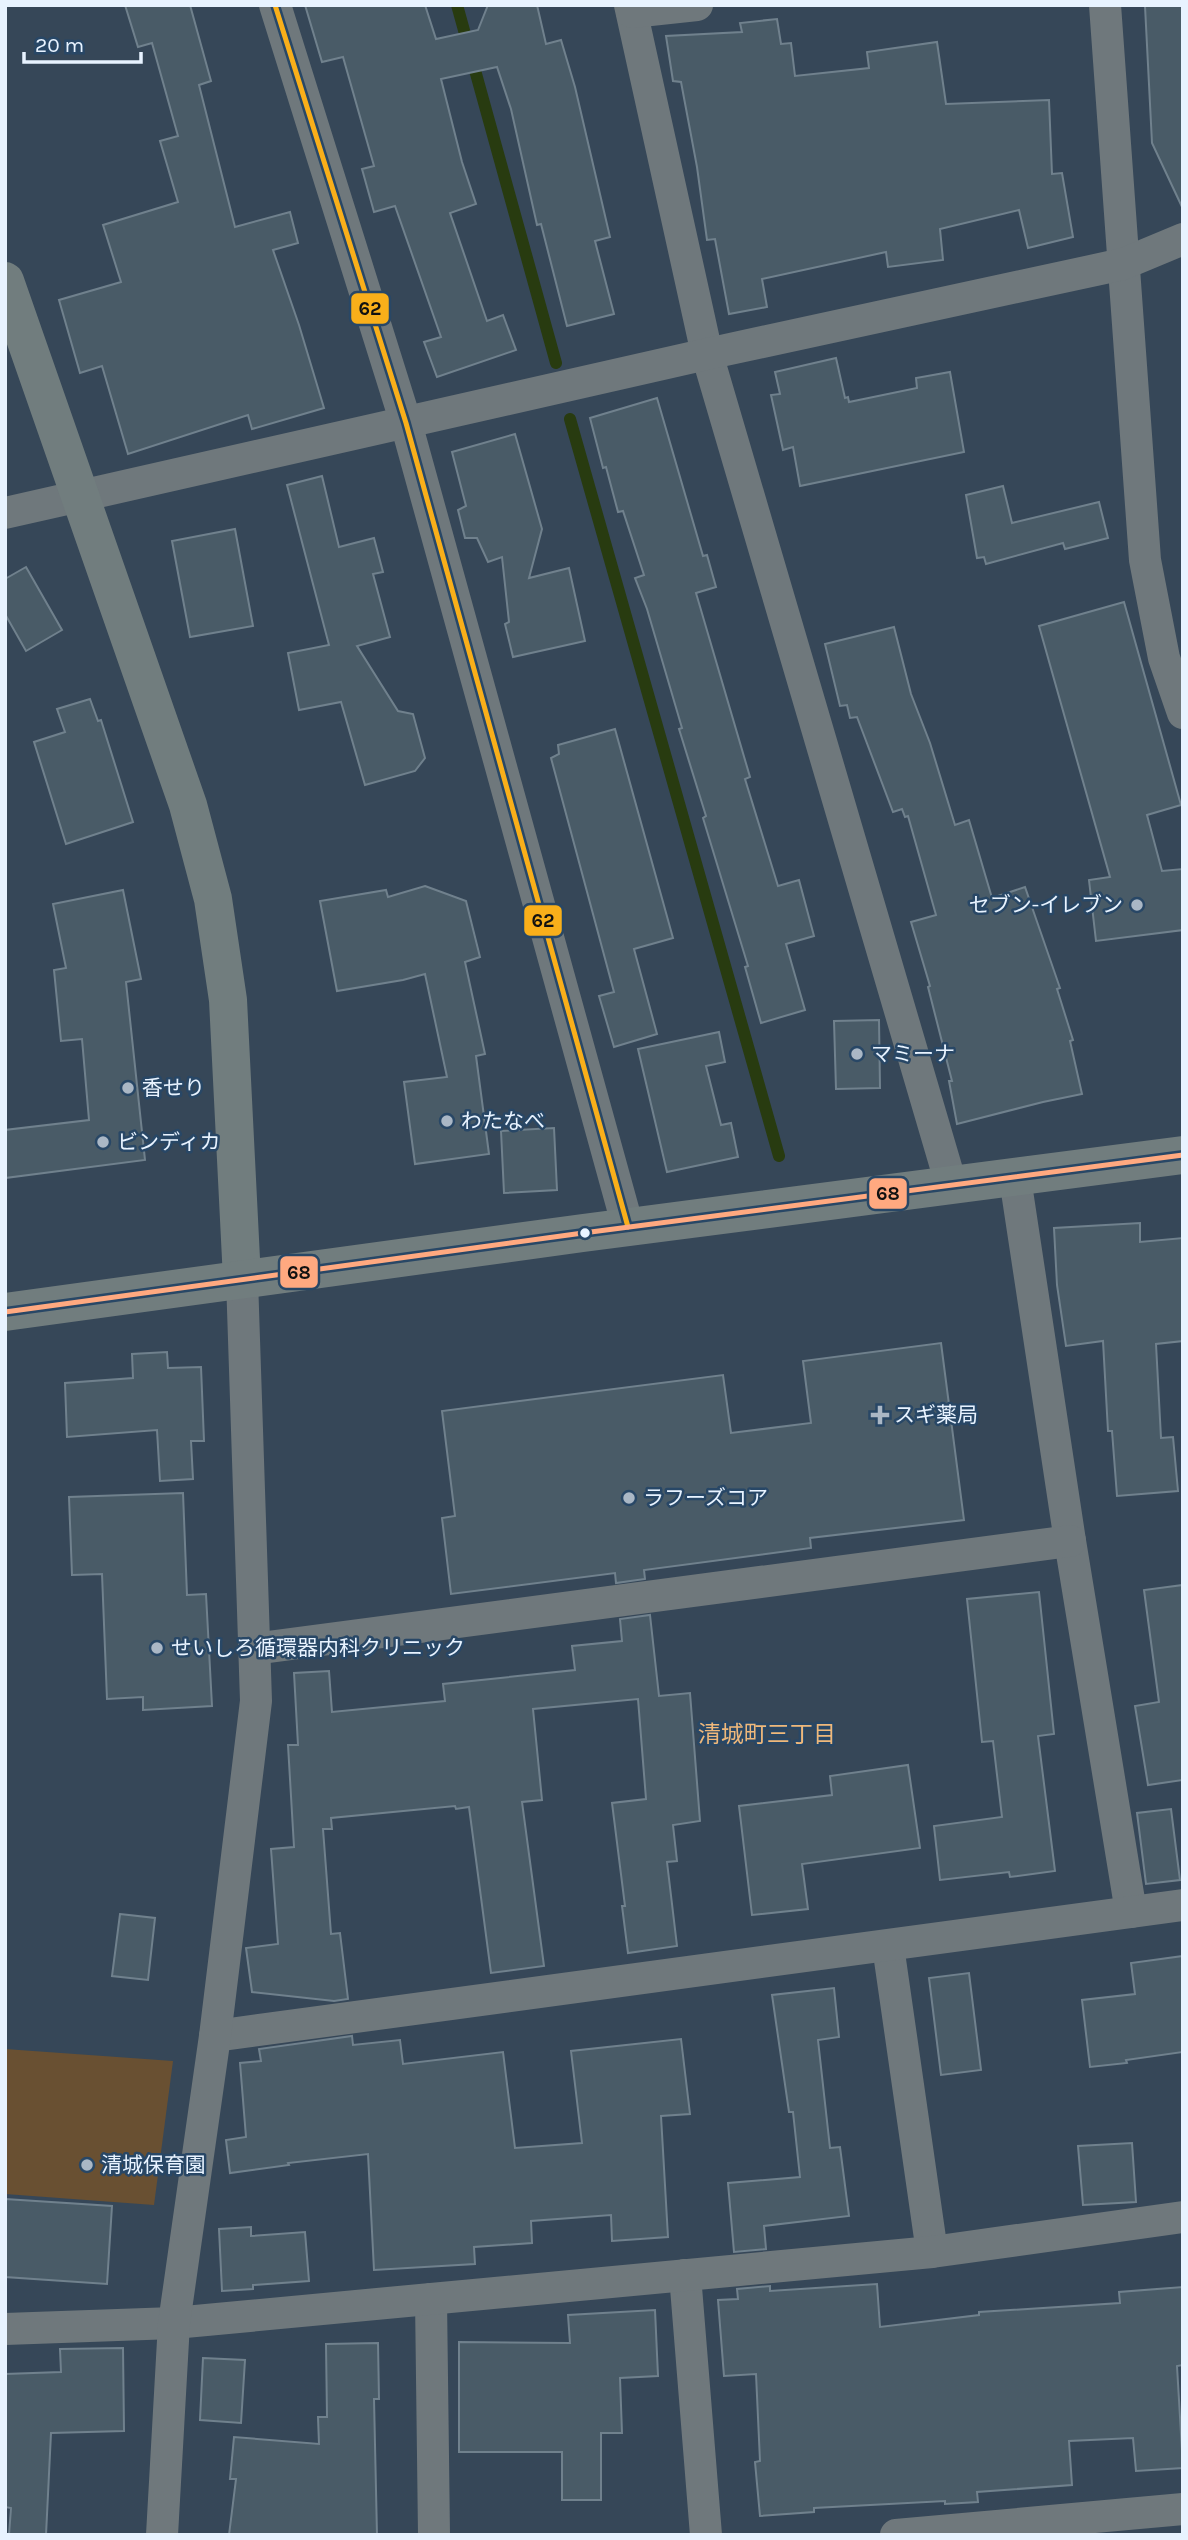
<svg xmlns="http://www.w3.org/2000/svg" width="1188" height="2540" font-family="Karla,'Noto Sans JP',sans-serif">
  <rect width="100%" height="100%" fill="#364758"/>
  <path fill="#695032" d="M 5,2049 L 173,2061 L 154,2205 L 5,2194 Z"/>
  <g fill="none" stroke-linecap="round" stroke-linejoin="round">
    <g stroke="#283b10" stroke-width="12">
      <path d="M 457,5 L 556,363"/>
      <path d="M 570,419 L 779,1156"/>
    </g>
  </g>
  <g fill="#495b67" stroke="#70818d" stroke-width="2">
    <path d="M 125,5 L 190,5 L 211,81 L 199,85 L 235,227 L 290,212 L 298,243 L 273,250 L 299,325 L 324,408 L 252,429 L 248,415 L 128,454 L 102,366 L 80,373 L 59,300 L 121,282 L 103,225 L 178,202 L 160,141 L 178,136 L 152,43 L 138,47 Z"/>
    <path d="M 305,5 L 425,5 L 436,39 L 478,30 L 488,5 L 537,5 L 546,44 L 561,40 L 575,87 L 610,237 L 595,241 L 614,314 L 567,326 L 541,224 L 537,225 L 511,109 L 497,67 L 441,79 L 462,162 L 476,204 L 450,213 L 487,321 L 503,315 L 516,350 L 437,377 L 424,342 L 441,337 L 395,206 L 374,212 L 362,169 L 374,166 L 343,57 L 322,62 Z"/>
    <path d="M 1183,5 L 1183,209 L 1152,143 L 1145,6 Z"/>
    <path d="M 777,19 L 781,44 L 791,43 L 795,76 L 869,68 L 867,52 L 937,42 L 946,104 L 1049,100 L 1052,174 L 1062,173 L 1073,237 L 1028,248 L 1019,210 L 940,229 L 943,260 L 888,267 L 886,252 L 762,279 L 767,307 L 729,314 L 715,239 L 707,240 L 697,167 L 681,82 L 673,81 L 666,36 L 742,32 L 740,23 Z"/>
    <path d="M 836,358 L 845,398 L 848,397 L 849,402 L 917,388 L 916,378 L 950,372 L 964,452 L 800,486 L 793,447 L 783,450 L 771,395 L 780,394 L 775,372 Z"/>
    <path d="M 657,398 L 703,556 L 707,555 L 716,587 L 696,593 L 750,777 L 745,779 L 778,886 L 799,880 L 814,936 L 786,944 L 805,1010 L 761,1023 L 745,967 L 748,966 L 703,818 L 706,816 L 679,729 L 682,728 L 647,609 L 635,578 L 644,575 L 623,511 L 618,512 L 606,467 L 603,468 L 590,418 Z"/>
    <path d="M 515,434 L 542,529 L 529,578 L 569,568 L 585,641 L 513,657 L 505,624 L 509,622 L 502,557 L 488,562 L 477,538 L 465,538 L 458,510 L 466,506 L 452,452 Z"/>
    <path d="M 322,476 L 339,547 L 374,538 L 383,572 L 373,574 L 390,637 L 357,646 L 398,711 L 413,714 L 425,758 L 415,771 L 365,785 L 341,702 L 299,710 L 288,653 L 329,645 L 287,485 Z"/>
    <path d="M 1003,486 L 1012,523 L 1099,502 L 1108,538 L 1065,549 L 1063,543 L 986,564 L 984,557 L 977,558 L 966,495 Z"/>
    <path d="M 235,529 L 253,626 L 190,637 L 172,541 Z"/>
    <path d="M 26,567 L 62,630 L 26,651 L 5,614 L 5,579 Z"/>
    <path d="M 1124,602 L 1181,805 L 1147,815 L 1162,871 L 1183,869 L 1183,930 L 1096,941 L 1089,880 L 1110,877 L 1039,626 Z"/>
    <path d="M 894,627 L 911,694 L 930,743 L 955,825 L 969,820 L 992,898 L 1025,887 L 1060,988 L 1057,989 L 1073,1040 L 1070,1041 L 1082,1094 L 1043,1102 L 957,1124 L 949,1081 L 952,1081 L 928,987 L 930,986 L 911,922 L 936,915 L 908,816 L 905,817 L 902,809 L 893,812 L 857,717 L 850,718 L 847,705 L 840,706 L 825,644 Z"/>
    <path d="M 90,699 L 98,721 L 101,720 L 133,822 L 66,844 L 34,742 L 65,732 L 57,709 Z"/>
    <path d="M 615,729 L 673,938 L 634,949 L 657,1034 L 614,1047 L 599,996 L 614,992 L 551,758 L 559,754 L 558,745 Z"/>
    <path d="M 425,886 L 466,901 L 480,957 L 465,962 L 485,1054 L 476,1056 L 489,1154 L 415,1164 L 404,1082 L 447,1077 L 425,974 L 403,980 L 337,991 L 320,901 L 386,890 L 388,897 Z"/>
    <path d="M 123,890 L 141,979 L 126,982 L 145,1160 L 5,1178 L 5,1130 L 89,1120 L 82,1039 L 61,1041 L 54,970 L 66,968 L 53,904 Z"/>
    <path d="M 879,1020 L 880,1088 L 836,1089 L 834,1021 Z"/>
    <path d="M 719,1032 L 725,1062 L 706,1066 L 721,1125 L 731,1123 L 738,1157 L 667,1172 L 638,1049 Z"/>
    <path d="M 554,1128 L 557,1190 L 504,1193 L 501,1131 Z"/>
    <path d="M 1140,1223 L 1140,1242 L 1183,1238 L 1183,1341 L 1156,1344 L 1161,1438 L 1173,1437 L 1178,1491 L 1117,1496 L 1112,1431 L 1108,1431 L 1103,1341 L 1066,1346 L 1057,1285 L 1054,1228 Z"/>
    <path d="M 941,1343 L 964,1520 L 810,1538 L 811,1548 L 644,1570 L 645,1579 L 616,1583 L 615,1573 L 451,1594 L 442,1518 L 455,1516 L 442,1411 L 723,1375 L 731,1433 L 811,1423 L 803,1361 Z"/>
    <path d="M 167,1352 L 168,1368 L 201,1367 L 204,1441 L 191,1441 L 193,1479 L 160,1481 L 157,1430 L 67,1437 L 65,1383 L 133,1378 L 132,1354 Z"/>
    <path d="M 183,1493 L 187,1595 L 206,1594 L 212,1706 L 143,1710 L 143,1697 L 107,1699 L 102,1574 L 72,1575 L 69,1497 Z"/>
    <path d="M 1183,1585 L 1183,1780 L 1148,1785 L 1135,1706 L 1159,1702 L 1144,1590 Z"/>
    <path d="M 1039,1592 L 1054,1734 L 1038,1736 L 1055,1871 L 1010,1877 L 1009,1872 L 940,1880 L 934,1826 L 1002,1817 L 993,1741 L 982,1742 L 967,1599 Z"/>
    <path d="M 650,1615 L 659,1696 L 690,1693 L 700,1821 L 673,1825 L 677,1861 L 667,1862 L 677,1946 L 628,1953 L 622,1906 L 625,1906 L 612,1803 L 646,1799 L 638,1699 L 533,1709 L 542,1800 L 522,1802 L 544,1966 L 491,1973 L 469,1807 L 456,1809 L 455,1806 L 331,1818 L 332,1829 L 323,1829 L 331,1934 L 340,1933 L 348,1999 L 334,2001 L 252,1992 L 246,1948 L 278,1944 L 271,1849 L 294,1847 L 288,1745 L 298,1745 L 294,1673 L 329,1671 L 332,1712 L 445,1701 L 443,1684 L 575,1670 L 572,1646 L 622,1641 L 620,1619 Z"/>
    <path d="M 908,1765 L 920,1848 L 802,1864 L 808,1909 L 752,1915 L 739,1806 L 832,1795 L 830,1776 Z"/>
    <path d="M 1171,1809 L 1180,1880 L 1146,1884 L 1137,1813 Z"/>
    <path d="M 120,1914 L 155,1918 L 148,1980 L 112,1976 Z"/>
    <path d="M 1183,1956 L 1183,2052 L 1126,2060 L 1127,2063 L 1090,2067 L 1082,2000 L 1135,1994 L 1131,1963 Z"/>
    <path d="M 969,1973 L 981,2070 L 941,2075 L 929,1978 Z"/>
    <path d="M 834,1988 L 839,2037 L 818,2040 L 830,2148 L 840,2147 L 849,2216 L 764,2226 L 766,2249 L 734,2252 L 728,2183 L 800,2177 L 793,2112 L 789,2112 L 772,1995 Z"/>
    <path d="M 352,2036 L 353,2045 L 400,2040 L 403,2064 L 503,2052 L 515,2148 L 582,2143 L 571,2051 L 681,2039 L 690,2114 L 661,2116 L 668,2237 L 612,2241 L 611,2215 L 531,2221 L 532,2243 L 474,2247 L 475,2264 L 374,2270 L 368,2154 L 288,2163 L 289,2165 L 230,2173 L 226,2140 L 246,2137 L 240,2063 L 261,2061 L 259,2049 Z"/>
    <path d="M 1132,2143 L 1136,2202 L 1083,2205 L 1078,2146 Z"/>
    <path d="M 5,2199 L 112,2206 L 107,2284 L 5,2277 Z"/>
    <path d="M 251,2227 L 251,2236 L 305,2232 L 309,2281 L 253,2285 L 253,2289 L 222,2291 L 219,2229 Z"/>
    <path d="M 877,2284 L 880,2327 L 979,2315 L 979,2312 L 1120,2303 L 1119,2292 L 1183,2287 L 1183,2365 L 1177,2366 L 1183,2468 L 1136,2471 L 1133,2438 L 1069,2441 L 1072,2485 L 977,2492 L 978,2502 L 945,2504 L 945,2501 L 814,2508 L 814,2512 L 760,2516 L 755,2462 L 760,2461 L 756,2374 L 724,2376 L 718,2300 L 738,2299 L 737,2289 L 770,2286 L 770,2291 Z"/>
    <path d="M 655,2310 L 658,2376 L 620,2378 L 622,2433 L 601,2433 L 601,2500 L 562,2500 L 562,2452 L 459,2452 L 459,2342 L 570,2343 L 568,2315 Z"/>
    <path d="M 378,2343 L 379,2399 L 374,2399 L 377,2535 L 229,2535 L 236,2479 L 230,2479 L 234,2437 L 319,2444 L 318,2417 L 327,2417 L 326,2344 Z"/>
    <path d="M 123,2348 L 124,2431 L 51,2433 L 46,2535 L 9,2535 L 11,2508 L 5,2507 L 5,2374 L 61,2372 L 60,2349 Z"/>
    <path d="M 203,2358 L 245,2360 L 241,2423 L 200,2420 Z"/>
  </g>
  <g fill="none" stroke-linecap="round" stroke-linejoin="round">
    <g stroke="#6f787c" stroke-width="32">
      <path d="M 275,5 L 406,423 L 628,1227"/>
      <path d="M 630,5 L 707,354 L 951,1184"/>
      <path d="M 1105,5 L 1145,560 L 1164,658 L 1183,713"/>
      <path d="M 632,12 L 697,5"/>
      <path d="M 5,513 L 707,354 L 1123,264 L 1183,239"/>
      <path d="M 1015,1178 L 1070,1541 L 1131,1912"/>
      <path d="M 254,1649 L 1070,1541"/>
      <path d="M 888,1946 L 932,2252"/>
      <path d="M 215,2036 L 1183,1905"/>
      <path d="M 685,2275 L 706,2535"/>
      <path d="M 431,2299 L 434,2535"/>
      <path d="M 5,2329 L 174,2323 L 932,2252 L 1183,2217"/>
      <path d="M 162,2535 L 174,2323 L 215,2036 L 256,1701 L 242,1279"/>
      <path d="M 896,2535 L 1183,2509"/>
    </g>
    <g stroke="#717d7e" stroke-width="38">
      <path d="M 5,281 L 188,805 L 213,899 L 228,1000 L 242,1279"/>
      <path d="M 5,1312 L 583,1233 L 1183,1155"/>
    </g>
    <g stroke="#284766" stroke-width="10">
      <path id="bus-1" d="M 275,5 L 406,423 L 628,1227"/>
    </g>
    <g stroke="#284766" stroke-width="10">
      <path id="bus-2" d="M 5,1312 L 583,1233 L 1183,1155"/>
    </g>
    <use href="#bus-1" stroke="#f9af1a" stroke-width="5"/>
    <use href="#bus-2" stroke="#ffa980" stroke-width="5"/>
  </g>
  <g fill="#aab7c5" stroke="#284766" stroke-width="2.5">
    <circle cx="1137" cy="905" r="7"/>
    <circle cx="857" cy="1054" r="7"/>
    <circle cx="128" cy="1088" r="7"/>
    <circle cx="447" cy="1121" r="7"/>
    <circle cx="103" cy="1142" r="7"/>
    <path d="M876.5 1404.5h7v7h7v7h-7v7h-7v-7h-7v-7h7z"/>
    <circle cx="629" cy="1498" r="7"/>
    <circle cx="157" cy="1648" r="7"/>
    <circle cx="87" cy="2165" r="7"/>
  </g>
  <circle fill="#e8f3ff" stroke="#284766" stroke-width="2.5" cx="585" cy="1233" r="6"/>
  <g text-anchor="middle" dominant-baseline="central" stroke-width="5" stroke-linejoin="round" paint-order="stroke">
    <g font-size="21" fill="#e8f3ff" stroke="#284766" text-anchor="start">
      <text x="1123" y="905" text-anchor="end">セブン-イレブン</text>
      <text x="871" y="1054">マミーナ</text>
      <text x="142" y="1088">香せり</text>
      <text x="461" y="1121">わたなべ</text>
      <text x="117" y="1142">ビンディカ</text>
      <text x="894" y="1415">スギ薬局</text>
      <text x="643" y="1498">ラフーズコア</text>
      <text x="171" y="1648">せいしろ循環器内科クリニック</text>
      <text x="101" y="2165">清城保育園</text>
    </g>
    <g font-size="23" fill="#eeb87b" stroke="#284766">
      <text x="767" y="1734">清城町三丁目</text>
    </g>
  </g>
  <g stroke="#284766" stroke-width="2.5">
    <rect x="350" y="292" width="40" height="33" rx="7" fill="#f9af1a"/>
    <rect x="523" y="904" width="40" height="33" rx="7" fill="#f9af1a"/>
    <rect x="868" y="1177" width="40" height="33" rx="7" fill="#ffa980"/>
    <rect x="279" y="1255" width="40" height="34" rx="7" fill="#ffa980"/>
  </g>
  <g font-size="19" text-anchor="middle" font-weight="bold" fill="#111">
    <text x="370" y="315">62</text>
    <text x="543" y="927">62</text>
    <text x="888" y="1200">68</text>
    <text x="299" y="1279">68</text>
  </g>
  <rect width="1188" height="2540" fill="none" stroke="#e8f3ff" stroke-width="14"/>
  <path d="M24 52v10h117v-10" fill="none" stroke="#e8f3ff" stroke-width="3.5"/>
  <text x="35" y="52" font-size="21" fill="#e8f3ff" stroke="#284766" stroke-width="5" paint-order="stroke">20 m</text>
</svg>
